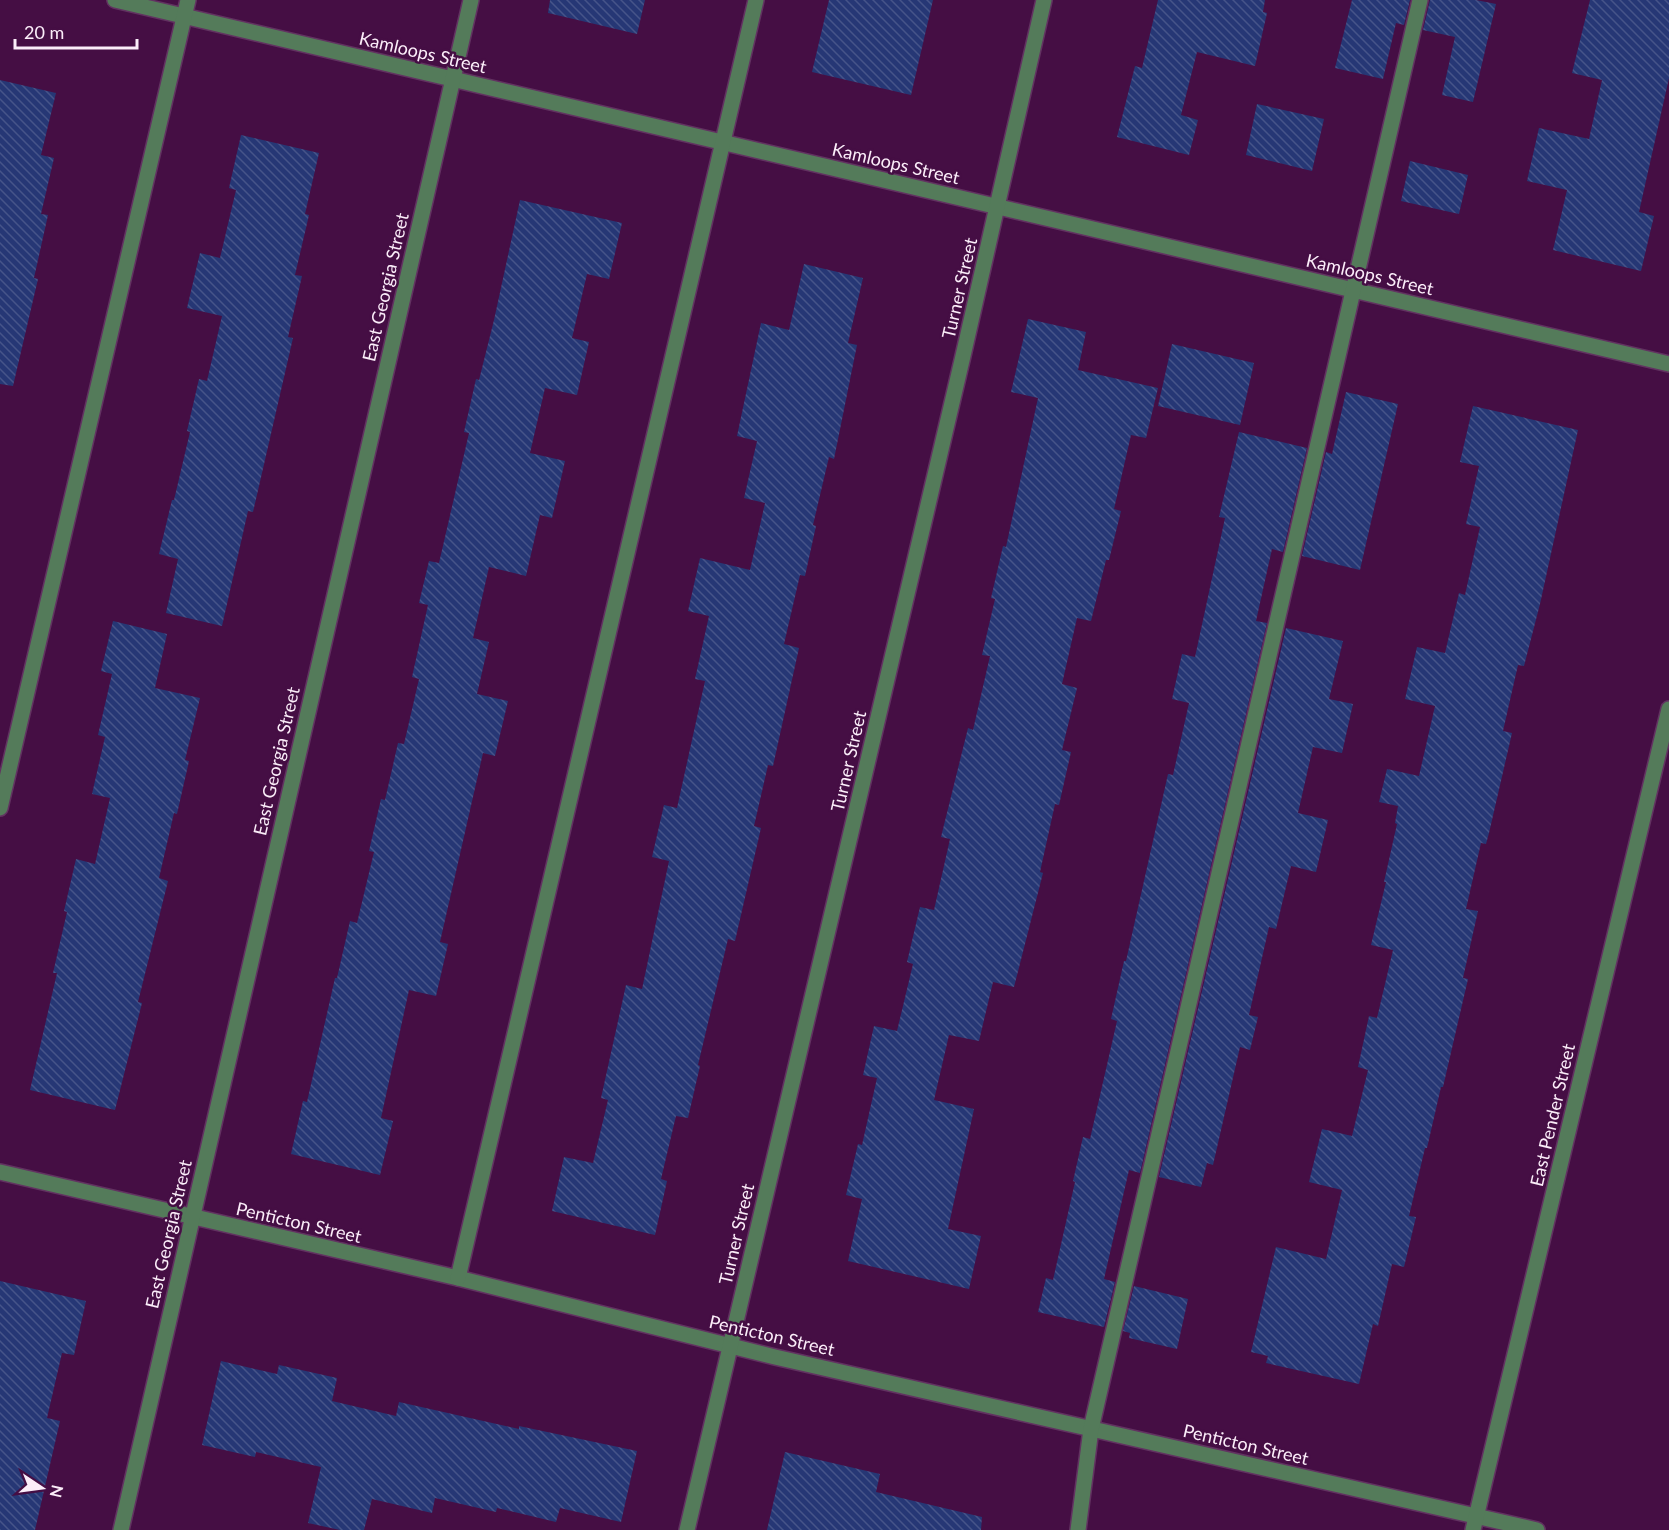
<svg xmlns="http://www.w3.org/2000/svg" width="1669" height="1530" font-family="Lato,sans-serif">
  <defs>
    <pattern id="building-back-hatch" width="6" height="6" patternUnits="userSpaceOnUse" patternTransform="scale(1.5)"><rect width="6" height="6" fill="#263775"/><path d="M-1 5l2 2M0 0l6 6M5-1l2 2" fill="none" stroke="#465489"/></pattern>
  </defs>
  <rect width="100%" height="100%" fill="#450e44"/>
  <g fill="url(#building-back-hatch)">
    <path d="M 550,0 L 645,0 L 637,34 L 548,13 Z"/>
    <path d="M 829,0 L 933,0 L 911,95 L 812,72 Z"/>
    <path d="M 1158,0 L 1265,0 L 1263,12 L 1267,13 L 1255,66 L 1197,52 L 1181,115 L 1198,120 L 1189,155 L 1117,137 L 1135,66 L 1142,68 Z"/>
    <path d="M 1352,0 L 1410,0 L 1404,25 L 1396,23 L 1383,79 L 1335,68 Z"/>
    <path d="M 1430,0 L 1476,0 L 1496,4 L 1473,102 L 1442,95 L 1455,37 L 1423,30 Z"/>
    <path d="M 1590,0 L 1669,0 L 1669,78 L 1639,212 L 1654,216 L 1641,271 L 1553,250 L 1567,190 L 1527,181 L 1539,128 L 1589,139 L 1602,80 L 1572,73 Z"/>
    <path d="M 0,80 L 56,93 L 41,155 L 54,158 L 41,214 L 48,215 L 34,278 L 38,279 L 13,386 L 0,384 Z"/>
    <path d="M 1257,104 L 1324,119 L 1312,171 L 1246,155 Z"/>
    <path d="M 241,135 L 319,153 L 305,214 L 309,215 L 295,275 L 302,276 L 288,337 L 293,338 L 253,512 L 248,511 L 222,626 L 166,613 L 178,559 L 159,554 L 172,500 L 174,500 L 190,432 L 187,431 L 199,379 L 207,381 L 222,316 L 187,308 L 200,253 L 220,258 L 236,190 L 229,188 Z"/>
    <path d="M 1410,161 L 1468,175 L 1459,214 L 1401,201 Z"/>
    <path d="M 520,200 L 622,223 L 609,279 L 587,274 L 572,338 L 589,342 L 577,395 L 545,388 L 530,453 L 565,461 L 552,518 L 540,515 L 526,576 L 489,567 L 473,638 L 489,642 L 477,694 L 508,701 L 495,756 L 483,753 L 440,942 L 448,944 L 436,996 L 409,990 L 381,1118 L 393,1121 L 380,1175 L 291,1154 L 303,1101 L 307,1102 L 335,978 L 337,978 L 350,921 L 357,923 L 374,852 L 369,851 L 381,799 L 385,800 L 398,743 L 404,744 L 419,679 L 412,677 L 428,605 L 419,603 L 429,561 L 439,563 L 469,433 L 464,432 L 476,379 L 479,380 L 494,320 Z"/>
    <path d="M 804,264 L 863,278 L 848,343 L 857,345 L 834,459 L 829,457 L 813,525 L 816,526 L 805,576 L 800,575 L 784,644 L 799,648 L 773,766 L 768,765 L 754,826 L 761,828 L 735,941 L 728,939 L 698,1065 L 700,1066 L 688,1118 L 676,1116 L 661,1179 L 667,1181 L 655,1235 L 552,1211 L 564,1157 L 593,1163 L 608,1100 L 601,1098 L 626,985 L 642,989 L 669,861 L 652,857 L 664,805 L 677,808 L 705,681 L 695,679 L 709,616 L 688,611 L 700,558 L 750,570 L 765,503 L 744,498 L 757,441 L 737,436 L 761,323 L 789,330 Z"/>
    <path d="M 1028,319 L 1086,332 L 1078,370 L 1158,388 L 1146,438 L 1131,435 L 1114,509 L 1121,511 L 1109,560 L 1106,560 L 1091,621 L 1077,618 L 1062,684 L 1077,688 L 1062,750 L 1071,752 L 1059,805 L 1055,804 L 1040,872 L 1043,873 L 1014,987 L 993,982 L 979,1041 L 949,1035 L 934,1100 L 974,1109 L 948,1229 L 981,1236 L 969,1289 L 848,1261 L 862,1199 L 846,1195 L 858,1144 L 862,1145 L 877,1078 L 863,1075 L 874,1026 L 897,1031 L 913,964 L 907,962 L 920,907 L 934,910 L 950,839 L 941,837 L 968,728 L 973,730 L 990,656 L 982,655 L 995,599 L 991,598 L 1003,546 L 1006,547 L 1038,398 L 1011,392 Z"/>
    <path d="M 1172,344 L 1254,363 L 1240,425 L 1158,406 Z"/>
    <path d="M 1346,392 L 1398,404 L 1360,570 L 1302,556 L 1326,452 L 1332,454 Z"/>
    <path d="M 1473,406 L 1578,430 L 1540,604 L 1524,666 L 1518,665 L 1503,731 L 1512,733 L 1489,833 L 1486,844 L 1481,843 L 1466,909 L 1478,911 L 1463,978 L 1468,979 L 1443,1087 L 1441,1087 L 1427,1148 L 1425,1148 L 1409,1216 L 1416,1217 L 1404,1267 L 1392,1264 L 1378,1326 L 1373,1324 L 1359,1384 L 1266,1363 L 1268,1356 L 1251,1352 L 1276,1247 L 1326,1259 L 1342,1190 L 1309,1182 L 1322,1129 L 1352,1136 L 1368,1070 L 1358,1067 L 1369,1016 L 1377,1018 L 1393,950 L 1371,945 L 1386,882 L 1384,882 L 1397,824 L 1395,823 L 1398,806 L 1379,802 L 1387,769 L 1419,776 L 1435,706 L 1405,699 L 1417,647 L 1445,653 L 1459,593 L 1465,595 L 1480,527 L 1466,524 L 1479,466 L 1460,462 Z"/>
    <path d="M 1239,432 L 1307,448 L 1283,552 L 1272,549 L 1256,621 L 1267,623 L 1140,1173 L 1129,1170 L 1104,1279 L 1115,1282 L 1104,1327 L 1038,1312 L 1046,1278 L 1053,1280 L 1075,1182 L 1073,1181 L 1083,1137 L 1090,1139 L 1117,1021 L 1111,1019 L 1124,961 L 1126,961 L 1168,774 L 1173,775 L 1189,703 L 1172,699 L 1182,654 L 1195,657 L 1225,518 L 1219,517 Z"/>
    <path d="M 113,621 L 167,634 L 155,688 L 200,698 L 185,760 L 189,761 L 177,814 L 174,813 L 159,878 L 168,881 L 138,1002 L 142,1003 L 115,1110 L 30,1090 L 57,973 L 53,973 L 67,912 L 64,911 L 76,859 L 95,864 L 110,798 L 92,794 L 105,737 L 98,735 L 112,674 L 101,671 Z"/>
    <path d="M 1286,628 L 1343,641 L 1329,699 L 1353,704 L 1342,753 L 1313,747 L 1298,813 L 1328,820 L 1316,872 L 1291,866 L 1276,929 L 1269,927 L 1249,1015 L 1258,1017 L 1250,1050 L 1240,1047 L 1213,1165 L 1207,1163 L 1201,1187 L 1159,1177 Z"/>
    <path d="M 0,1281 L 86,1301 L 74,1355 L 62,1353 L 47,1418 L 60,1421 L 35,1530 L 0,1530 Z"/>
    <path d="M 1134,1286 L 1188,1299 L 1177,1349 L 1129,1338 L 1130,1333 L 1123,1331 Z"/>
    <path d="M 221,1361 L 277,1374 L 279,1365 L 337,1378 L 332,1401 L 396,1416 L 399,1402 L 519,1429 L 519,1426 L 637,1451 L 621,1522 L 560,1508 L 556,1522 L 497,1508 L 496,1512 L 435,1498 L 432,1513 L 372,1499 L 364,1530 L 340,1530 L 308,1523 L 321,1467 L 256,1452 L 255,1457 L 202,1445 Z"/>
    <path d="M 785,1452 L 880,1474 L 876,1492 L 982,1517 L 981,1530 L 767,1530 Z"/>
  </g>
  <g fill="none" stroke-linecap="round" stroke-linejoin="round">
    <g stroke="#623261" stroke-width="18">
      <g id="minor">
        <path d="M 115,0 L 1669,364"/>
        <path d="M 0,808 L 188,0"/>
        <path d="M 0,1172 L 458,1278 L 775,1357 L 1537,1530"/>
        <path d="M 458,1278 L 756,0"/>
        <path d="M 121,1530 L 471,0"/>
        <path d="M 687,1530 L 963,356 L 1044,0"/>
        <path d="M 1078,1530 L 1091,1429 L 1420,0"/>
        <path d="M 1473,1530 L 1669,709"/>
      </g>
    </g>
    <use href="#minor" stroke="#547b5a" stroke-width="15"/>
  </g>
  <g text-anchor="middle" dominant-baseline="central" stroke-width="5" stroke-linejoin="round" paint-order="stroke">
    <g font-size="18" fill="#fbedf9" stroke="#450e44">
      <text transform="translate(423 52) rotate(13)">Kamloops Street</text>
      <text transform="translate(896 163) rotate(13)">Kamloops Street</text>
      <text transform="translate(1370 274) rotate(13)">Kamloops Street</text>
      <text transform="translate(385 287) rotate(-77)">East Georgia Street</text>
      <text transform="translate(959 288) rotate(-77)">Turner Street</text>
      <text transform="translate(276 761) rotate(-77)">East Georgia Street</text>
      <text transform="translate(848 761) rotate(-77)">Turner Street</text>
      <text transform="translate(1552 1115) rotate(-77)">East Pender Street</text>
      <text transform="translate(299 1222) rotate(13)">Penticton Street</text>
      <text transform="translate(168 1234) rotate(-77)">East Georgia Street</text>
      <text transform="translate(736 1234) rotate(-77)">Turner Street</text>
      <text transform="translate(772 1335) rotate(13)">Penticton Street</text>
      <text transform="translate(1246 1444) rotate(13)">Penticton Street</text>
    </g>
  </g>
  <g transform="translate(42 1488) rotate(103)" stroke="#450e44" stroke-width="4.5" paint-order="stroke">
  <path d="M0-4.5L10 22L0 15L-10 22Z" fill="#fbedf9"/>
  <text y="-9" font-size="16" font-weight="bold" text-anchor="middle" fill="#fbedf9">N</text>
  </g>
  <path d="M15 39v9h122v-9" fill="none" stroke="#fbedf9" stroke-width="3"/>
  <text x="24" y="39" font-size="18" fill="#fbedf9" stroke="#450e44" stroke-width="4.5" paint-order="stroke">20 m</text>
</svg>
